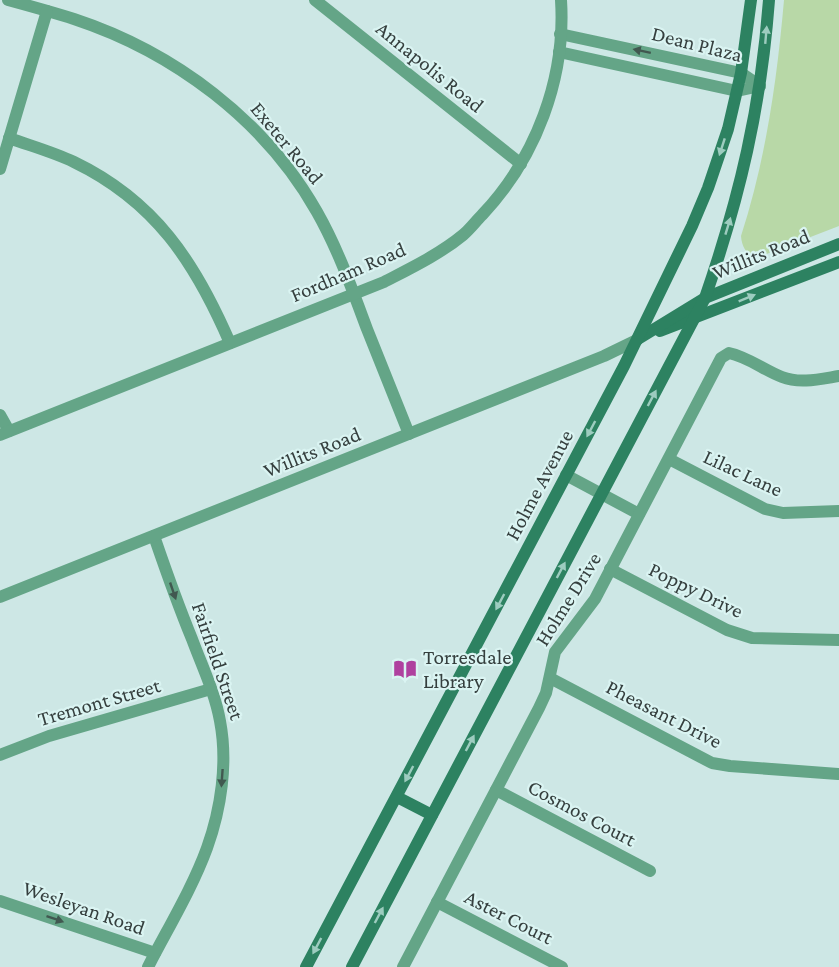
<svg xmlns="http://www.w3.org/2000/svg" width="839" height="967" font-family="'Crimson Pro',serif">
  <rect width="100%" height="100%" fill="#cde7e5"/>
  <path fill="#b8d8a7" d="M 784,0 L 839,0 L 839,226 L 759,257 C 747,256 742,248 741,236 C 766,159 777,80 784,0 Z"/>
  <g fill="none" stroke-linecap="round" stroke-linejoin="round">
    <g stroke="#64a587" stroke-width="12">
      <path d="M 8,0 C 30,6 52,12 74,19 C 174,52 265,120 317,212 C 338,249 352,289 367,329 C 381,364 395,399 409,434"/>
      <path d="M 315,0 L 521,164"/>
      <path d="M 560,34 L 741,73 L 760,86"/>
      <path d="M 559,52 L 737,91 L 760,86"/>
      <path d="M 9,138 C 31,146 53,152 74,162 C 155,201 195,262 230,343"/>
      <path d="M 0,169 L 47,11"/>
      <path d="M 0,415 L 9,431"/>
      <path d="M 0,435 L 384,282 C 411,268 440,254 463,235 C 470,229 476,221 482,215 C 536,158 566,78 561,0"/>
      <path d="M 669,459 L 765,509 L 783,513 L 839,511"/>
      <path d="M 566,475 L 639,514"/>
      <path d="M 610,569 L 727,630 L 752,638 L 839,640"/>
      <path d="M 550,678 L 712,763 L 730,766 L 838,774"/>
      <path d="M 0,755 L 49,736 L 211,689"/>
      <path d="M 496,790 L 650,871"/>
      <path d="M 0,901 L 155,953"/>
      <path d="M 437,902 L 562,967"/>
      <path d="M 148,967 C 168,928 192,889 207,848 C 221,809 228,763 220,721 C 215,693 202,666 192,639 C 178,605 166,571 154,536"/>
      <path d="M 403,967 L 539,708 L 546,693 L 555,652 L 595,599 L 721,358 L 729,353 C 748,357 764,370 782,377 C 800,384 820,379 839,376"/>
    </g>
    <path stroke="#64a587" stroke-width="12" d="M 0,597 L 604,356 L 637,340"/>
    <g stroke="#2d8261" stroke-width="12">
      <path d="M 660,331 L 839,262"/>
      <path d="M 638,339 L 705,298 L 839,244"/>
      <path d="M 397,797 L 432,815"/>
      <path d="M 306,967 L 624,366 L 692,226 L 708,188 L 728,129 L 741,73 L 751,0"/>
      <path d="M 352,967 L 705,298 C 740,196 761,107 769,0"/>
    </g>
  </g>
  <defs><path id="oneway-solid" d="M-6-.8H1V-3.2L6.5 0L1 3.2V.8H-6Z" transform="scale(1.5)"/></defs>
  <g fill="#9dccbf">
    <use href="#oneway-solid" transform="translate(766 35) rotate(-85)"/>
    <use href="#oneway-solid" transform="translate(722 147) rotate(108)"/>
    <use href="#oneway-solid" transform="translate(728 226) rotate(-73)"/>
    <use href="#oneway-solid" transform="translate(747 298) rotate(-22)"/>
    <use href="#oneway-solid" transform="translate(652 398) rotate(-62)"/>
    <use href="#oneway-solid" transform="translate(591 429) rotate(118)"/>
    <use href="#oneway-solid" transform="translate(561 570) rotate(-62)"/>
    <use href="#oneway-solid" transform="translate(500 602) rotate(118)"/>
    <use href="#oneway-solid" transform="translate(470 743) rotate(-62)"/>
    <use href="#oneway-solid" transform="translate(409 774) rotate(118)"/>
    <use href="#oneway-solid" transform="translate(379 915) rotate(-62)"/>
    <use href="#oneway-solid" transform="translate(317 946) rotate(118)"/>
  </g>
  <g fill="#415850">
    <use href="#oneway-solid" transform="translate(642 51) rotate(-168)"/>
    <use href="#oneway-solid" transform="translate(173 591) rotate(71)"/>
    <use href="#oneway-solid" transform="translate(222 778) rotate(94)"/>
    <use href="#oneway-solid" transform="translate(55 919) rotate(19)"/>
  </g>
  <defs>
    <g id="library-bare" transform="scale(1.8)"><path d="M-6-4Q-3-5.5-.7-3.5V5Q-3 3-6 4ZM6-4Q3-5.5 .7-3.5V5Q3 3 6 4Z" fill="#af419f" stroke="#daf4f2" stroke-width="2.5" paint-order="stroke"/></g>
  </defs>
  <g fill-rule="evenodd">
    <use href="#library-bare" x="405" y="669"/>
  </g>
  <g text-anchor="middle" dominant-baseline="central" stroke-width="4.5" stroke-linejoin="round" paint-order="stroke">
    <g font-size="21" fill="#353f3e" stroke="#daf4f2">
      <text transform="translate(697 44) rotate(14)">Dean Plaza</text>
      <text transform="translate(430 67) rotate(39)">Annapolis Road</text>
      <text transform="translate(287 143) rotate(50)">Exeter Road</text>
      <text transform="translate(761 254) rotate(-22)">Willits Road</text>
      <text transform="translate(348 272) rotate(-23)">Fordham Road</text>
      <text transform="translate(312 452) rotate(-22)">Willits Road</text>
      <text transform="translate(743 473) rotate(25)">Lilac Lane</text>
      <text transform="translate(539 485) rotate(-62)">Holme Avenue</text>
      <text transform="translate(696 590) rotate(26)">Poppy Drive</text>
      <text transform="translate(568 599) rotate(-58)">Holme Drive</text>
      <text transform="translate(218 661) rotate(71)">Fairfield Street</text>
      <text transform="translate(99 702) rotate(-16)">Tremont Street</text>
      <text transform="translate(664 714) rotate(27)">Pheasant Drive</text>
      <text transform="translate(582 813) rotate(28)">Cosmos Court</text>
      <text transform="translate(84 908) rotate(19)">Wesleyan Road</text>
      <text transform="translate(509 917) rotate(27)">Aster Court</text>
    </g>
    <g font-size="21" fill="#353f3e" stroke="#daf4f2" text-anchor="start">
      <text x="423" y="657">Torresdale<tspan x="423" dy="24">Library</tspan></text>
    </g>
  </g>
</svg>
